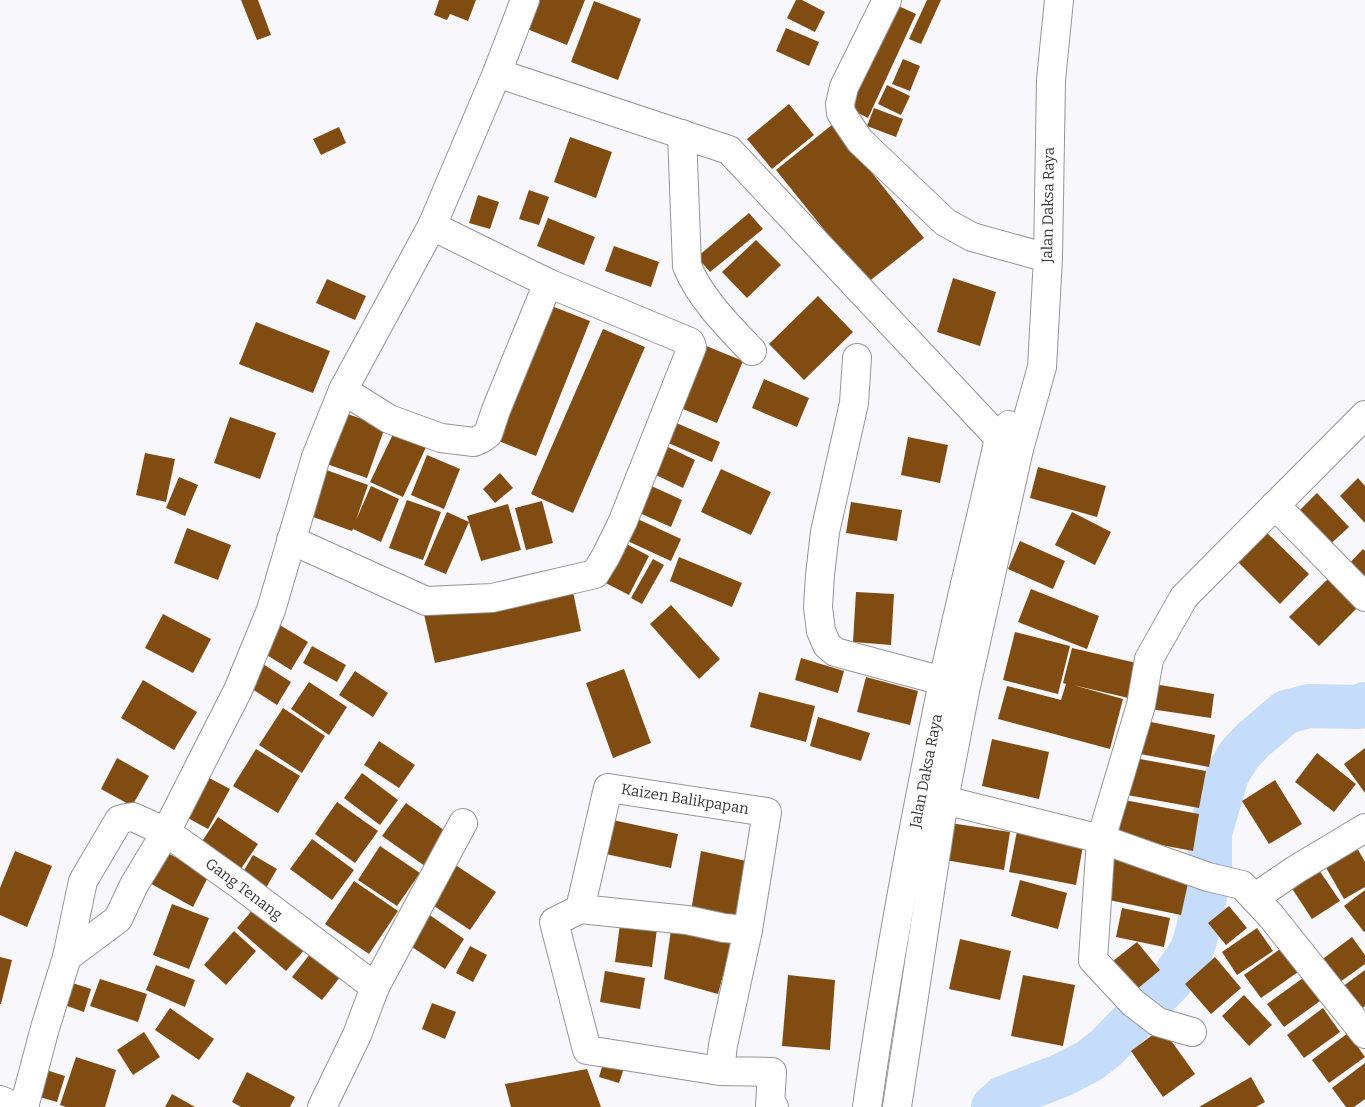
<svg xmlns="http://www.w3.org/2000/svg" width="1365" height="1107" font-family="Bitter,serif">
  <rect width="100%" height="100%" fill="#f7f7fc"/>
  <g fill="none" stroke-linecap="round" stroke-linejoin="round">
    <path stroke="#c5dcfb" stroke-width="44" d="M 993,1107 L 1003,1098 L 1062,1075 L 1089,1061 L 1106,1048 L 1171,981 L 1191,952 L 1196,937 L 1210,875 L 1210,833 L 1227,775 L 1239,755 L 1253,740 L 1286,712 L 1309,706 L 1359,707 L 1365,704"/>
  </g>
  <g fill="#814c11">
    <path d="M 241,0 L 258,0 L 271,35 L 257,40 Z"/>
    <path d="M 439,0 L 476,0 L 468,21 L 450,14 L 447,20 L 434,15 Z"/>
    <path d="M 539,0 L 585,0 L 567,45 L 527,29 Z"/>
    <path d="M 796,0 L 802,0 L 825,12 L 815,32 L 787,18 Z"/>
    <path d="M 927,0 L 941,0 L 921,44 L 909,39 Z"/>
    <path d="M 594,1 L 641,19 L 618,80 L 571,62 Z"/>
    <path d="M 892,3 L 916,14 L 868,118 L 844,106 Z"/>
    <path d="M 786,28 L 819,42 L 809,66 L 776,51 Z"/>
    <path d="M 903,59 L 920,66 L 910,91 L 892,84 Z"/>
    <path d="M 887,85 L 910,96 L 901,115 L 878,104 Z"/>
    <path d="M 789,104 L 814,135 L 772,169 L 747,139 Z"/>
    <path d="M 874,108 L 903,119 L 896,137 L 867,126 Z"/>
    <path d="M 833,124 L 924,238 L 867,283 L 776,170 Z"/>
    <path d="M 339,127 L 346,143 L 321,155 L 313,139 Z"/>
    <path d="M 570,137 L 612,152 L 596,198 L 554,182 Z"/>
    <path d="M 529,190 L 549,197 L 539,225 L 519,219 Z"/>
    <path d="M 478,195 L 499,202 L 490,229 L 469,223 Z"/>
    <path d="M 749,213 L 763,229 L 710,272 L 697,257 Z"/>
    <path d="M 548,218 L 595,237 L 584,265 L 537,246 Z"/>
    <path d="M 756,240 L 781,265 L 747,298 L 722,272 Z"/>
    <path d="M 614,246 L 659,262 L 651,287 L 605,271 Z"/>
    <path d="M 953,278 L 996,292 L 980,346 L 937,332 Z"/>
    <path d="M 327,279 L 366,296 L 355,320 L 316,303 Z"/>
    <path d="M 818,296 L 853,332 L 804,380 L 769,344 Z"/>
    <path d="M 544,303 L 590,321 L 536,456 L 491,438 Z"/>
    <path d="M 256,322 L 330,351 L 313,393 L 239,364 Z"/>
    <path d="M 603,329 L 645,347 L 573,513 L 531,494 Z"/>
    <path d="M 699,343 L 743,361 L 717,423 L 673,405 Z"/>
    <path d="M 764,379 L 809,398 L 797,427 L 752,408 Z"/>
    <path d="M 339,411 L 385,427 L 367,478 L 321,462 Z"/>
    <path d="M 230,417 L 276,433 L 260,479 L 214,463 Z"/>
    <path d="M 665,418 L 720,442 L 712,462 L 657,438 Z"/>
    <path d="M 395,430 L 427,445 L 403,497 L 370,482 Z"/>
    <path d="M 908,437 L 948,445 L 940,483 L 901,475 Z"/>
    <path d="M 668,447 L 695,460 L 683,488 L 656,475 Z"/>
    <path d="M 145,453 L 175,459 L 166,502 L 136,495 Z"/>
    <path d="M 427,455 L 460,469 L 444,509 L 411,495 Z"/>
    <path d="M 318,467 L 368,485 L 356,520 L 371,486 L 399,499 L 381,542 L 353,529 L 352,531 L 302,513 Z"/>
    <path d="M 1038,467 L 1106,486 L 1097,517 L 1030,498 Z"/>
    <path d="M 721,469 L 771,492 L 751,535 L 701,512 Z"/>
    <path d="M 500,473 L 513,488 L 495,503 L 483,489 Z"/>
    <path d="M 179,477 L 198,485 L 185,516 L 166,508 Z"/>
    <path d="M 1358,478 L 1365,486 L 1365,523 L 1340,496 Z"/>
    <path d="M 647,484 L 682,500 L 671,527 L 635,511 Z"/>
    <path d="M 1317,493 L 1349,527 L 1325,549 L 1294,516 Z"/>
    <path d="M 407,500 L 441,512 L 423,560 L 389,548 Z"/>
    <path d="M 542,501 L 553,543 L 526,550 L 515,508 Z"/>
    <path d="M 851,502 L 902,510 L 897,541 L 846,533 Z"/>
    <path d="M 508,504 L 521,550 L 481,561 L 467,516 Z"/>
    <path d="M 447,512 L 469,522 L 446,574 L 424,565 Z"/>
    <path d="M 1072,512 L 1111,532 L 1095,565 L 1055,545 Z"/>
    <path d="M 631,516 L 681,539 L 671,561 L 621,538 Z"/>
    <path d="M 187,528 L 231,545 L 218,580 L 174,563 Z"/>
    <path d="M 1262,528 L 1309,574 L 1280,604 L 1233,557 Z"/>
    <path d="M 619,540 L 649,556 L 629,595 L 598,579 Z"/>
    <path d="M 1020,541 L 1065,561 L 1053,589 L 1008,569 Z"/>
    <path d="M 1363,549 L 1365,551 L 1365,579 L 1345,568 Z"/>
    <path d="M 679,557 L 742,583 L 732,607 L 670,581 Z"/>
    <path d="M 653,559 L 664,565 L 642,604 L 631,598 Z"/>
    <path d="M 1333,574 L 1362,603 L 1319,646 L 1289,617 Z"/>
    <path d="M 571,582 L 581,631 L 435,663 L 424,614 Z"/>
    <path d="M 1031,589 L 1099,616 L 1087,649 L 1018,622 Z"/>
    <path d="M 856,592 L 894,594 L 891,645 L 853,642 Z"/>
    <path d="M 671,605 L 720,659 L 699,679 L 650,624 Z"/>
    <path d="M 163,614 L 211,639 L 193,673 L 145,648 Z"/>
    <path d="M 273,621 L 308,642 L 291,670 L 257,649 Z"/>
    <path d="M 1015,632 L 1070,646 L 1058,694 L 1003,680 Z"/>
    <path d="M 312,646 L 346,665 L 337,682 L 303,663 Z"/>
    <path d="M 1072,648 L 1145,665 L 1137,700 L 1073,685 L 1123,699 L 1110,749 L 998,719 L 1007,686 L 1061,700 L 1066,684 L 1063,683 Z"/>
    <path d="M 801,658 L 844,671 L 838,693 L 795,680 Z"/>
    <path d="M 260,662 L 291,682 L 277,705 L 246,685 Z"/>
    <path d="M 624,669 L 651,743 L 613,758 L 586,683 Z"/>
    <path d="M 355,671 L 388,693 L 373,717 L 339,695 Z"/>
    <path d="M 866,677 L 918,691 L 910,725 L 857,712 Z"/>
    <path d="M 143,680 L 197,712 L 174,750 L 121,718 Z"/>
    <path d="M 309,682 L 347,707 L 329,735 L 291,709 Z"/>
    <path d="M 1154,684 L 1214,694 L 1211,718 L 1150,709 Z"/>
    <path d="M 759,692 L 815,706 L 806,742 L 750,727 Z"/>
    <path d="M 283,708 L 325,736 L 302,773 L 259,745 Z"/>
    <path d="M 818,717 L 870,733 L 861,761 L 810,746 Z"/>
    <path d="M 1141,720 L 1215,735 L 1209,767 L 1135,753 Z"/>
    <path d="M 992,739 L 1049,752 L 1039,799 L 982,786 Z"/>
    <path d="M 379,741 L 415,765 L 399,788 L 364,765 Z"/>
    <path d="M 1365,748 L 1365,793 L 1344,764 Z"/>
    <path d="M 256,749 L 300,776 L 278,813 L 233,786 Z"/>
    <path d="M 1317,753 L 1356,784 L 1334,812 L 1295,782 Z"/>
    <path d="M 117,758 L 149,776 L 132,806 L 101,789 Z"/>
    <path d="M 1134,758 L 1206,771 L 1199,808 L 1127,795 Z"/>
    <path d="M 198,772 L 230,789 L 208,829 L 177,812 Z"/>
    <path d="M 362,773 L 398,800 L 380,825 L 344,798 Z"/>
    <path d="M 1275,780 L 1302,824 L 1269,844 L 1242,801 Z"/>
    <path d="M 1124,800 L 1199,814 L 1193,851 L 1118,837 Z"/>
    <path d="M 337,802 L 378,831 L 355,863 L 315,834 Z"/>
    <path d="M 406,803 L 448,833 L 425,866 L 382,836 Z"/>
    <path d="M 218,817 L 258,844 L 240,870 L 201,843 Z"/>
    <path d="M 608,819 L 678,834 L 671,868 L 601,853 Z"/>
    <path d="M 950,823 L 1010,832 L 1004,870 L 945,860 Z"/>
    <path d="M 1018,826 L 1084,840 L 1076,885 L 1009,872 Z"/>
    <path d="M 312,839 L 354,870 L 332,900 L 290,869 Z"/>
    <path d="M 1352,839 L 1365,862 L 1365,887 L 1344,899 L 1320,857 Z"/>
    <path d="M 380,846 L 420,873 L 397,906 L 358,880 Z"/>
    <path d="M 162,850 L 209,875 L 193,907 L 146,881 Z"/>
    <path d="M 15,851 L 52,866 L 27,927 L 0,915 L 0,888 Z"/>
    <path d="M 701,851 L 755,863 L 745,919 L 691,911 Z"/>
    <path d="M 253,855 L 277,869 L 263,893 L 239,879 Z"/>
    <path d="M 1112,857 L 1190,874 L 1181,915 L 1104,899 Z"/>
    <path d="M 454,864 L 496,892 L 470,930 L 428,902 Z"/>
    <path d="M 1317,867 L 1340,901 L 1312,919 L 1289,884 Z"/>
    <path d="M 1020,880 L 1067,893 L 1058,929 L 1011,916 Z"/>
    <path d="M 354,881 L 398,911 L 369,954 L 325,924 Z"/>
    <path d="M 1365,890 L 1365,931 L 1364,932 L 1344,906 Z"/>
    <path d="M 172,904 L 209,918 L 189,969 L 153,955 Z"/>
    <path d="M 256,906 L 306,948 L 286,971 L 237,928 Z"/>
    <path d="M 1229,906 L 1247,928 L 1226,945 L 1208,923 Z"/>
    <path d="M 1122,908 L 1170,918 L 1164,947 L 1116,937 Z"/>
    <path d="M 424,911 L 464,939 L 445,969 L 403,941 Z"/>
    <path d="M 620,924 L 657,929 L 652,967 L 615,962 Z"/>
    <path d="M 1257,928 L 1273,951 L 1237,975 L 1222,952 Z"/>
    <path d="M 671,930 L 733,939 L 718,994 L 664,979 Z"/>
    <path d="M 234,931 L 256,951 L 226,985 L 204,965 Z"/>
    <path d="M 1352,937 L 1365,955 L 1365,964 L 1333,987 L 1316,964 Z"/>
    <path d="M 960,939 L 1011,951 L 1000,1000 L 949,989 Z"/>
    <path d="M 1137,942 L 1160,970 L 1136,990 L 1113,961 Z"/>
    <path d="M 470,946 L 487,955 L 473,982 L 456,973 Z"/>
    <path d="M 314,949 L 344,972 L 322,1000 L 292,977 Z"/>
    <path d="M 1280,949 L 1298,972 L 1261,998 L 1244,975 Z"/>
    <path d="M 0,957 L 12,960 L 1,1004 L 0,1004 Z"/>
    <path d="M 1215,957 L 1241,988 L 1211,1014 L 1185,984 Z"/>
    <path d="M 156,965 L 195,980 L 185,1007 L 146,990 Z"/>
    <path d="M 1365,970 L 1365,1006 L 1355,1014 L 1338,990 Z"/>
    <path d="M 605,971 L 645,978 L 640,1009 L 600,1002 Z"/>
    <path d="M 788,975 L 835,980 L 830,1050 L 782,1046 Z"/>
    <path d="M 1023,975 L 1075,985 L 1063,1046 L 1011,1036 Z"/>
    <path d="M 1303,978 L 1320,1001 L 1284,1027 L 1267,1004 Z"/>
    <path d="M 100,979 L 147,994 L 138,1022 L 90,1006 Z"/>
    <path d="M 63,980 L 91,989 L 84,1012 L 56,1002 Z"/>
    <path d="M 1244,995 L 1272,1025 L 1249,1046 L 1222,1016 Z"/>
    <path d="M 432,1003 L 456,1012 L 445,1039 L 422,1029 Z"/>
    <path d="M 170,1008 L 214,1039 L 199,1060 L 155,1030 Z"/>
    <path d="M 1323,1008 L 1340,1032 L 1304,1058 L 1287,1035 Z"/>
    <path d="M 1162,1028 L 1195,1074 L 1163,1097 L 1131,1051 Z"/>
    <path d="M 144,1032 L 160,1057 L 133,1075 L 117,1050 Z"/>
    <path d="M 1348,1033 L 1365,1057 L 1329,1083 L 1312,1060 Z"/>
    <path d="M 76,1057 L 116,1070 L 105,1107 L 66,1107 L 60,1105 Z"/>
    <path d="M 604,1060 L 625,1065 L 619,1083 L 599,1077 Z"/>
    <path d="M 1365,1063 L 1365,1099 L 1354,1107 L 1346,1107 L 1332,1088 Z"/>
    <path d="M 37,1067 L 65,1076 L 57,1102 L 29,1094 Z"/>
    <path d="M 587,1069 L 601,1107 L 511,1107 L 505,1084 Z"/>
    <path d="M 247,1072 L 295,1097 L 290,1107 L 241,1107 L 232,1102 Z"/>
    <path d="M 1251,1077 L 1265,1102 L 1256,1107 L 1199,1107 Z"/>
    <path d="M 172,1094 L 195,1107 L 165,1107 Z"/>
  </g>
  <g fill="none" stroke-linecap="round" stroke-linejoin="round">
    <g stroke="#959599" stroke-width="30">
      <g id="minor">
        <path d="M 887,0 L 844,87 L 840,104 L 841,113 L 860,141 L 945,222 L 972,237 L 1048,258"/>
        <path d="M 497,73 L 525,0"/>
        <path d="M 682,134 L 687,266 C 700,298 728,326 752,351"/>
        <path d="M 857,358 L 854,403 L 825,532 L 820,575 L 818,607 L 821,631 L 827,645 L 835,652 L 943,681"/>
        <path d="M 343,390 L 389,419 L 441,438 L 474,442 L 481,439 L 488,434 L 496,410 L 548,283"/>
        <path d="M 1275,505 L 1365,597"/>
        <path d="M 291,540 L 426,601 L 492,598 L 595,574 L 606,556 L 623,521 L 692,347 L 690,342 L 548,283 L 432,226"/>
        <path d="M 944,800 L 1101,839 L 1208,877 L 1242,885 L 1271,916 L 1365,1034"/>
        <path d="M 1254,898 L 1295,870 L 1365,828"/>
        <path d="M 580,909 L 608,788 L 767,812 L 748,930"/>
        <path d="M 67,957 L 83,881 L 119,820 L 126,818 L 133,817 L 166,832 L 240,885 L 375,987 L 357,1035 L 322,1107"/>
        <path d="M 375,987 L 463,823"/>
        <path d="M 1192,1032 L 1158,1022 L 1133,1003 L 1093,960 L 1101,839 L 1141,705 L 1149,659 L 1184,597 L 1365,415"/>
        <path d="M 720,1071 L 587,1050 L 554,922 L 580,909 L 687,920 L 724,928 L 748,930 L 723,1045 L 720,1071 L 772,1072 L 770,1106 L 774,1107"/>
        <path d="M 0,1100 L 17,1107"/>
        <path d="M 24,1107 L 45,1028 L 67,957 L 118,919 L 134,885 L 166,832 L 238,690 L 271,610 L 316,457 L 343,390 L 432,226 L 497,73 L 729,150 L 999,438 L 1019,449"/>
        <path d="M 867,1107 C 887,965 914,823 943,682 C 960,601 981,520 999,438 L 1009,425"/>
        <path d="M 897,1107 L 944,800 L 965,691 L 1019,449 L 1042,367 L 1048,258 L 1051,80 L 1059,0"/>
      </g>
    </g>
    <use href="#minor" stroke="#fff" stroke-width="28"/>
  </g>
  <g text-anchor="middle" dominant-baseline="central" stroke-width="5" stroke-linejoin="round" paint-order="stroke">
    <g font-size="15" fill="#38383a" stroke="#fff">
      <text transform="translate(1048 205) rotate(-89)">Jalan Daksa Raya</text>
      <text transform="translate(926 771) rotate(-79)">Jalan Daksa Raya</text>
      <text transform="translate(685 799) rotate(9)">Kaizen Balikpapan</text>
      <text transform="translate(244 889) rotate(37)">Gang Tenang</text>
    </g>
  </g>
</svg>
